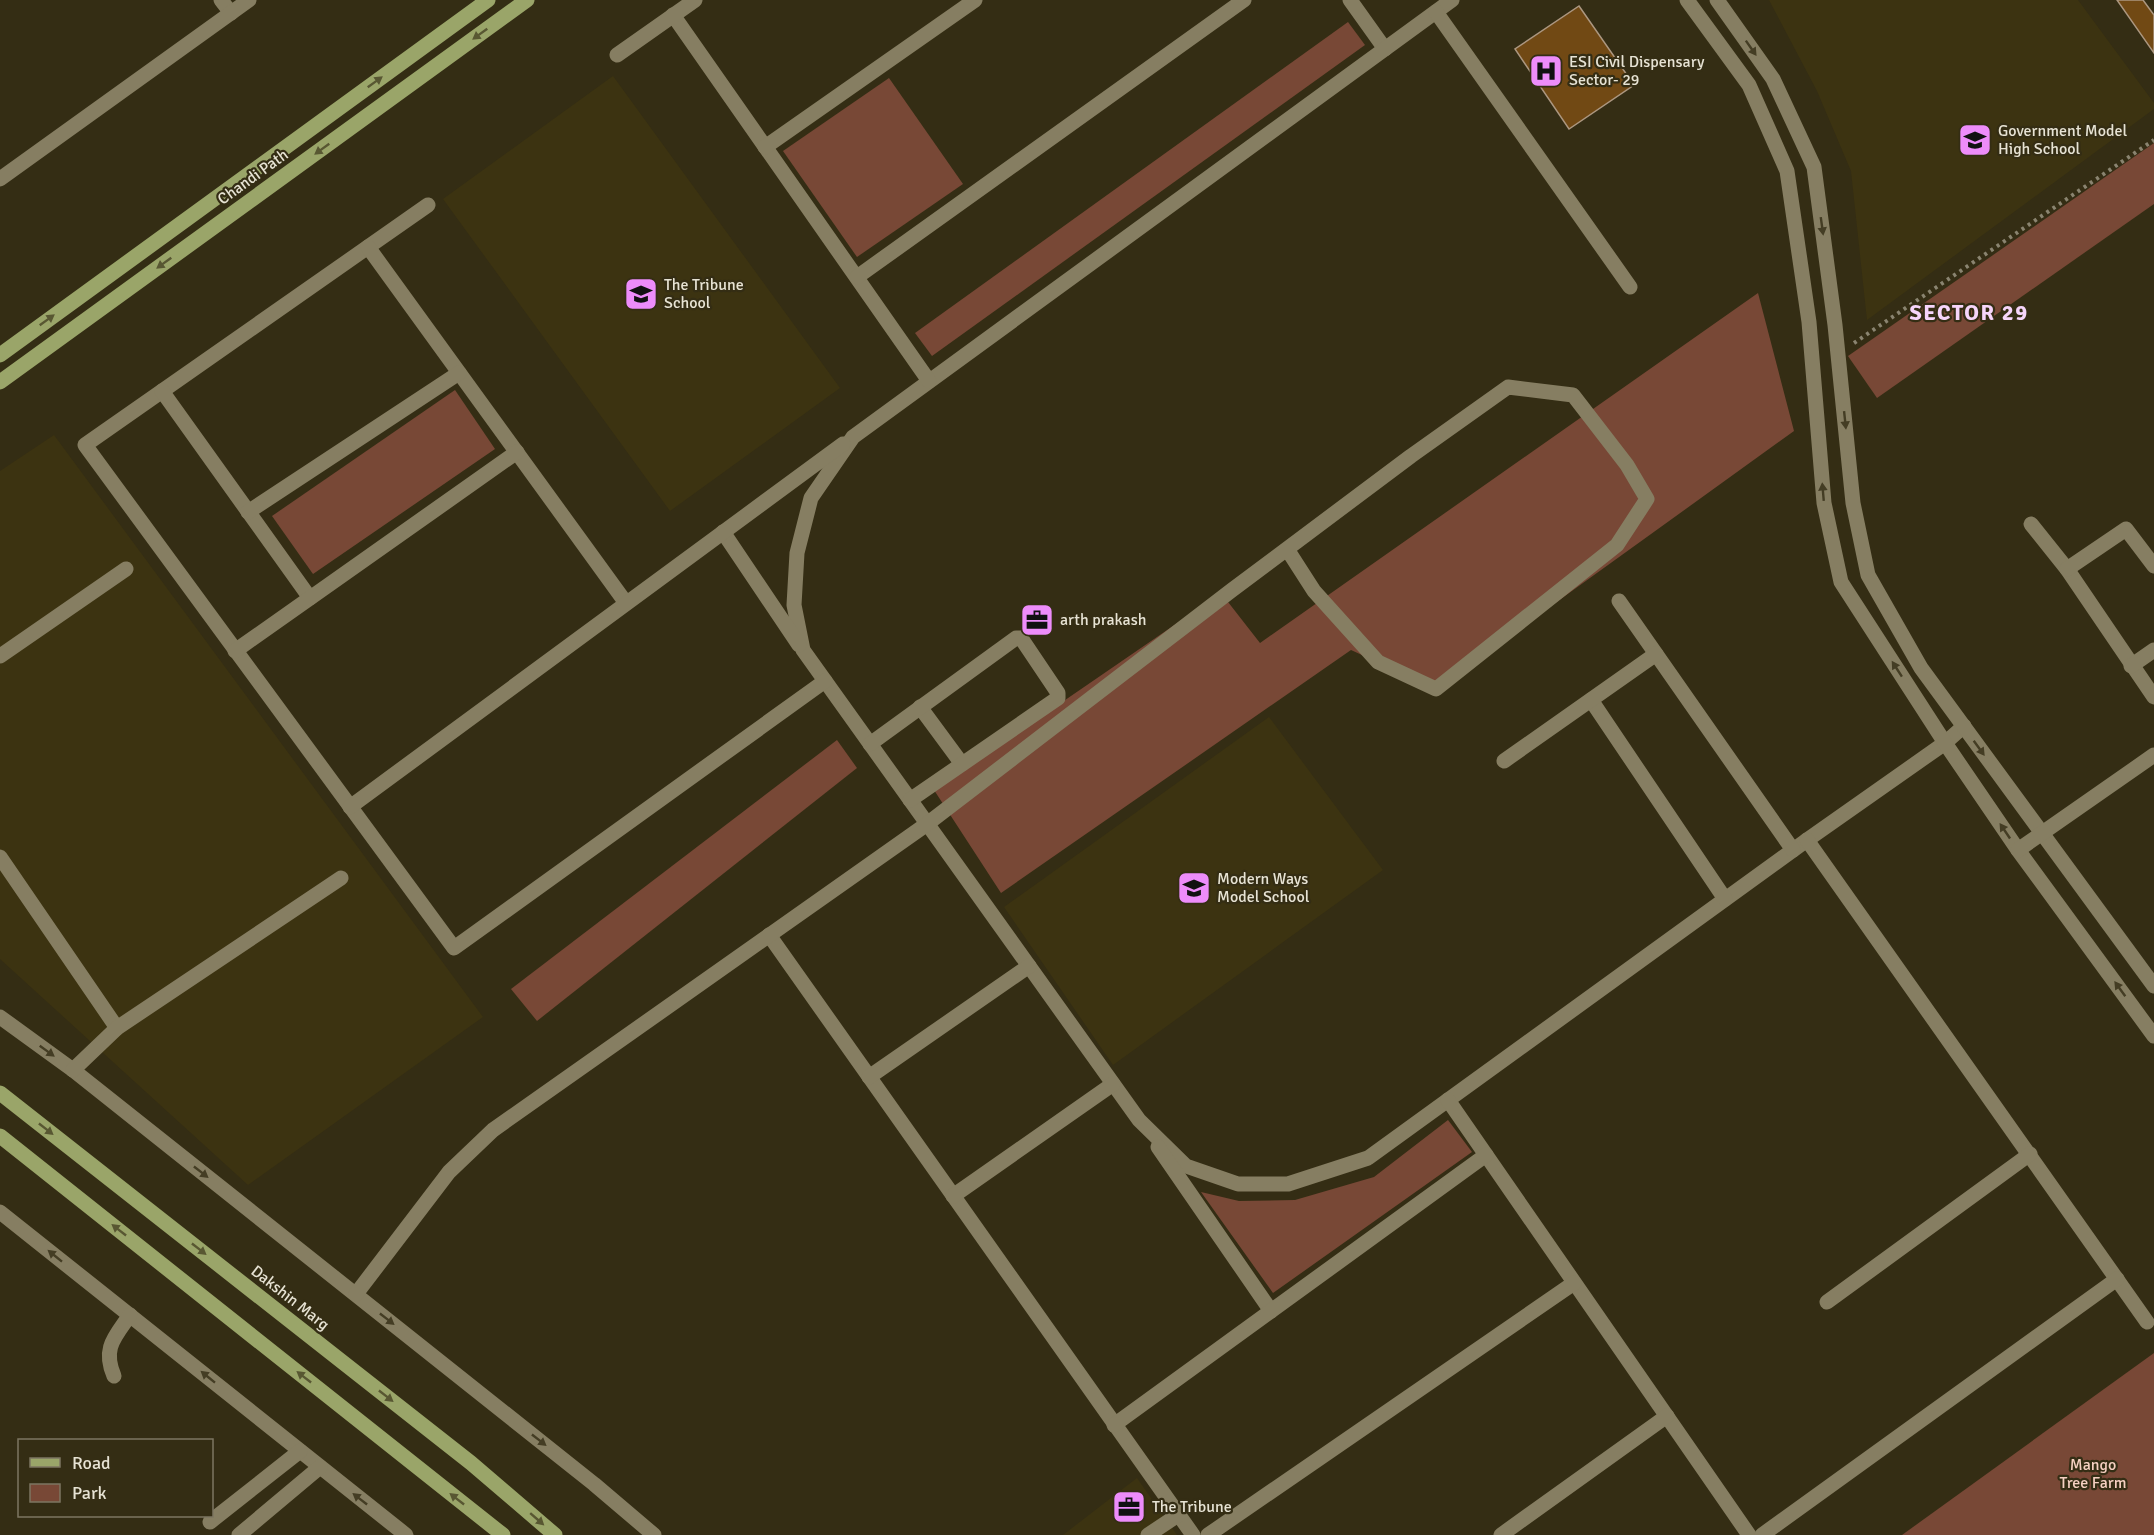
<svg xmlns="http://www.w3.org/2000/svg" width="2154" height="1535" font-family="Signika,sans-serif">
  <rect width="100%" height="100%" fill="#342d14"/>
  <g fill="#3c3311">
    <path d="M 1769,0 L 2078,0 L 2154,103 L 2154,109 L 1867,320 L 1851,171 L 1817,91 Z"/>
    <path d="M 613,76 L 840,388 L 670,511 L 443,199 Z"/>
    <path d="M 54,435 L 483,1017 L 248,1185 L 0,959 L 0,471 Z"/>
    <path d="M 1269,717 L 1383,870 L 1113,1065 L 1004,907 Z"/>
    <path d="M 1137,1478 L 1177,1535 L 1063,1535 Z"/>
  </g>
  <g fill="#784836">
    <path d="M 1348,22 L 1365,45 L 932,356 L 915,333 Z"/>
    <path d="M 889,78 L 963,184 L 857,257 L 783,151 Z"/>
    <path d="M 2154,143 L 2154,204 L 1877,398 L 1848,356 Z"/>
    <path d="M 1758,293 L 1794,431 L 1436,689 L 1351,650 L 1001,893 L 934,790 L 1221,593 L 1260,643 Z"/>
    <path d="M 455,390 L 495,449 L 313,574 L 272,516 Z"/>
    <path d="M 837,740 L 857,768 L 537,1021 L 511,989 Z"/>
    <path d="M 1448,1120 L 1472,1152 L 1273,1293 L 1201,1192 L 1239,1201 L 1295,1200 L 1374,1177 Z"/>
    <path d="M 2154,1353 L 2154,1535 L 1902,1535 Z"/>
  </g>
  <g fill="#714914" stroke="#ac9780" stroke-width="1.5">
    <path d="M 2117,0 L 2143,0 L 2154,15 L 2154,53 Z"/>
    <path d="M 1579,6 L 1634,85 L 1569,129 L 1515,49 Z"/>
  </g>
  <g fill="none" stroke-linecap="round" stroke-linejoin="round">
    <path stroke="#8a8470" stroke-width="4" stroke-dasharray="3 4.5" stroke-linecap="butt" d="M 1854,343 L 2154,140"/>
    <g stroke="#867e62" stroke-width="15">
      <path d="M 221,0 L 231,13"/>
      <path d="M 1350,0 L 1385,49"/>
      <path d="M 1452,0 L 853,437 L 811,498 L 797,553 L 794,605 L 803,650 L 1139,1120 L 1186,1166 L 1238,1184 L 1288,1184 L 1368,1158 L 1807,840 L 1945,743 L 1964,726"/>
      <path d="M 1687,0 L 1749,85 L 1787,171 L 1809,322 L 1824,503 L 1841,582 L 1945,743 L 2018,850 L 2154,1036"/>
      <path d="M 1717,0 L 1773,79 L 1814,167 L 1835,325 L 1853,503 L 1868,575 L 1921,668 L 2154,986"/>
      <path d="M 1436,12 L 1630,287"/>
      <path d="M 673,15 L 929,381"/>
      <path d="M 617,55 L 695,0"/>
      <path d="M 765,147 L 975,0"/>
      <path d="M 0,179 L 249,0"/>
      <path d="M 428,205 L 85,445 L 454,948 L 825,681"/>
      <path d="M 368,247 L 626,603"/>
      <path d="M 857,277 L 1244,0"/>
      <path d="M 162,391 L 310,598"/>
      <path d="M 248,512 L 459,373"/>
      <path d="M 2031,524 L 2067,569 L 2154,697"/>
      <path d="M 723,532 L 799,645"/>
      <path d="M 2067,569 L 2126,529 L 2154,566"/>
      <path d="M 1619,601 L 1793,850"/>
      <path d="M 235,651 L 517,452"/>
      <path d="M 0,656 L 126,569"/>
      <path d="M 2131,666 L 2154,650"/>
      <path d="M 1591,700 L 1725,899"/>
      <path d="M 920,707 L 962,764"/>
      <path d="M 870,744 L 1016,638 L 1021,638 L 1058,693 L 1058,698 L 910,800"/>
      <path d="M 1504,761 L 1656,654"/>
      <path d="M 350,807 L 843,444"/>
      <path d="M 1807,840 L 2147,1322"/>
      <path d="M 2018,850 L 2154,755"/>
      <path d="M 0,857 L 117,1028"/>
      <path d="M 769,935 L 1193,1535"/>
      <path d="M 0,1017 L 73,1070 L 594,1484 L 654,1535"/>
      <path d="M 73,1070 L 117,1028 L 341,878"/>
      <path d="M 869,1077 L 1029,966"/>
      <path d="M 1448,1100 L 1749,1535"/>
      <path d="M 1158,1147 L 1271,1311"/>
      <path d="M 953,1196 L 1113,1084"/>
      <path d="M 0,1212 L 406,1535"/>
      <path d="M 356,1294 L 449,1172 L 493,1130 L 927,824 L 1232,590 L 1411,456 L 1508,387 L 1573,395 L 1627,465 L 1647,499 L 1617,545 L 1436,689 L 1378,662 L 1314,591 L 1287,549"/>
      <path d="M 1827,1302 L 2030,1154"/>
      <path d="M 114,1376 C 102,1348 115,1337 130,1315"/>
      <path d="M 1114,1425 L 1486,1155"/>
      <path d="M 210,1522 L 300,1451"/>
      <path d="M 239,1535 L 320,1467"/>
      <path d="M 1148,1535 L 1178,1515"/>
      <path d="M 1208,1535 L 1574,1283"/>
      <path d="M 1501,1535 L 1667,1416"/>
      <path d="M 1762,1535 L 2117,1279"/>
    </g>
    <g stroke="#9aa569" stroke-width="15">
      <path d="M 0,355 L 488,0"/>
      <path d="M 0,382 L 527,0"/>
      <path d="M 0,1093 L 471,1463 L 555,1535"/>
      <path d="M 0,1136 L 503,1535"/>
    </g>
  </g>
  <defs><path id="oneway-solid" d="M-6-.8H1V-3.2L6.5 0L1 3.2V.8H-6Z" transform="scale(1.5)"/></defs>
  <g fill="#585732">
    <use href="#oneway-solid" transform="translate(480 34) rotate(144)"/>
    <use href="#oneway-solid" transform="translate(375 82) rotate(-36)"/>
    <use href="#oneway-solid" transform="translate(322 149) rotate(144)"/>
    <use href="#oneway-solid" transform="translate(164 263) rotate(144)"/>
    <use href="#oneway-solid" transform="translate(47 320) rotate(-36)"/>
    <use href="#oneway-solid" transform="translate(46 1129) rotate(38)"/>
    <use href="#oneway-solid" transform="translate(119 1230) rotate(-142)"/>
    <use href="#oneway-solid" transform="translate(199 1249) rotate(38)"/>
    <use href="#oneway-solid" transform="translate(304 1377) rotate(-142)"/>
    <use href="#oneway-solid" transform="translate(386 1396) rotate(38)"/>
    <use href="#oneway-solid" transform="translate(457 1499) rotate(-142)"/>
    <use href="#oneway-solid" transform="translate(537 1519) rotate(41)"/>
  </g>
  <g fill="#443d24">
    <use href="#oneway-solid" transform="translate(1751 48) rotate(55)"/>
    <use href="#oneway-solid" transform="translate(1822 226) rotate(82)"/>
    <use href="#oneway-solid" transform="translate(1845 420) rotate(84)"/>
    <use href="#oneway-solid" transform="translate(1823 492) rotate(-95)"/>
    <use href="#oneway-solid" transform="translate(1897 669) rotate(-123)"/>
    <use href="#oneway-solid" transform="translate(1979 748) rotate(54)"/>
    <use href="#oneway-solid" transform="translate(2005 831) rotate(-124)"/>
    <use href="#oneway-solid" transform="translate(2120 989) rotate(-126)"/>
    <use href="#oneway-solid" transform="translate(47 1051) rotate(36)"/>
    <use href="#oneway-solid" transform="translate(201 1172) rotate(38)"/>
    <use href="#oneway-solid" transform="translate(55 1256) rotate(-141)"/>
    <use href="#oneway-solid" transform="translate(387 1319) rotate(38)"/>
    <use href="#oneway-solid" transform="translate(208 1377) rotate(-141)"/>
    <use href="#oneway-solid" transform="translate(539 1440) rotate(38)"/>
    <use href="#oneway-solid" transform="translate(360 1499) rotate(-142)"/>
  </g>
  <defs>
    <g id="hospital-square" transform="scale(1.725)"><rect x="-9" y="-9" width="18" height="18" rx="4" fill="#ed8cfa" stroke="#342d14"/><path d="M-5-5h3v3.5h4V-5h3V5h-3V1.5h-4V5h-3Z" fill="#111"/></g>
    <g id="school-square" transform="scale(1.725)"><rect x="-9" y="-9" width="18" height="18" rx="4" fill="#ed8cfa" stroke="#342d14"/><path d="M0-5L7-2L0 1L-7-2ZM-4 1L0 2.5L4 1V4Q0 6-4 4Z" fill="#111"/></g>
    <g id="office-square" transform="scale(1.725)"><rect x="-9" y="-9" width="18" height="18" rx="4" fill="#ed8cfa" stroke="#342d14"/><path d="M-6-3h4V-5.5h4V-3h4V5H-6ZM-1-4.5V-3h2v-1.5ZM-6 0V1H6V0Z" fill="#111"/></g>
  </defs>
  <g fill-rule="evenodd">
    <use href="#hospital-square" x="1546" y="71"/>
    <use href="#school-square" x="1975" y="140"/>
    <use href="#school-square" x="641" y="294"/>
    <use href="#office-square" x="1037" y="620"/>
    <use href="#school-square" x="1194" y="888"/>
    <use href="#office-square" x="1129" y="1507"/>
  </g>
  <g text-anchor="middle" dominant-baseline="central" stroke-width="4.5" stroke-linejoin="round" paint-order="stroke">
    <g font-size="16" fill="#e7e3d4" stroke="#342d14" text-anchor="start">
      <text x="1569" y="62">ESI Civil Dispensary<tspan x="1569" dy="18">Sector- 29</tspan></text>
      <text x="1998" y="131">Government Model<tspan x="1998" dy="18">High School</tspan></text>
      <text x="664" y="285">The Tribune<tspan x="664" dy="18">School</tspan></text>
      <text x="1060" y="620">arth prakash</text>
      <text x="1217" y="879">Modern Ways<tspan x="1217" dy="18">Model School</tspan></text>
      <text x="1152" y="1507">The Tribune</text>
    </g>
    <g font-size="16" fill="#e7e3d4" stroke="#342d14">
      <text transform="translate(253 177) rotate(-36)">Chandi Path</text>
      <text transform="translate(290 1298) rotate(38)">Dakshin Marg</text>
    </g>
    <g font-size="16" fill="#f5d0c1" stroke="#342d14">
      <text x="2093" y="1465">Mango<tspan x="2093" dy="18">Tree Farm</tspan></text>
    </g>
    <g font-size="22" font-weight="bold" letter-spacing="1.5" fill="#f6d5fa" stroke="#342d14">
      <text x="1969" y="312">SECTOR 29</text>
    </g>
  </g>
  <rect x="18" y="1439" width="195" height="78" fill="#342d14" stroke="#7c7661" stroke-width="1.5"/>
  <rect x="30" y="1458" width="30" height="9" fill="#9aa569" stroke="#7c7661" stroke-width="1.5"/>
  <text x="72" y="1469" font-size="18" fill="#e7e3d4">Road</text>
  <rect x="30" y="1484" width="30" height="18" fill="#784836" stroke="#7c7661" stroke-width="1.5"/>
  <text x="72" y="1499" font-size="18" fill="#e7e3d4">Park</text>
</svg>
